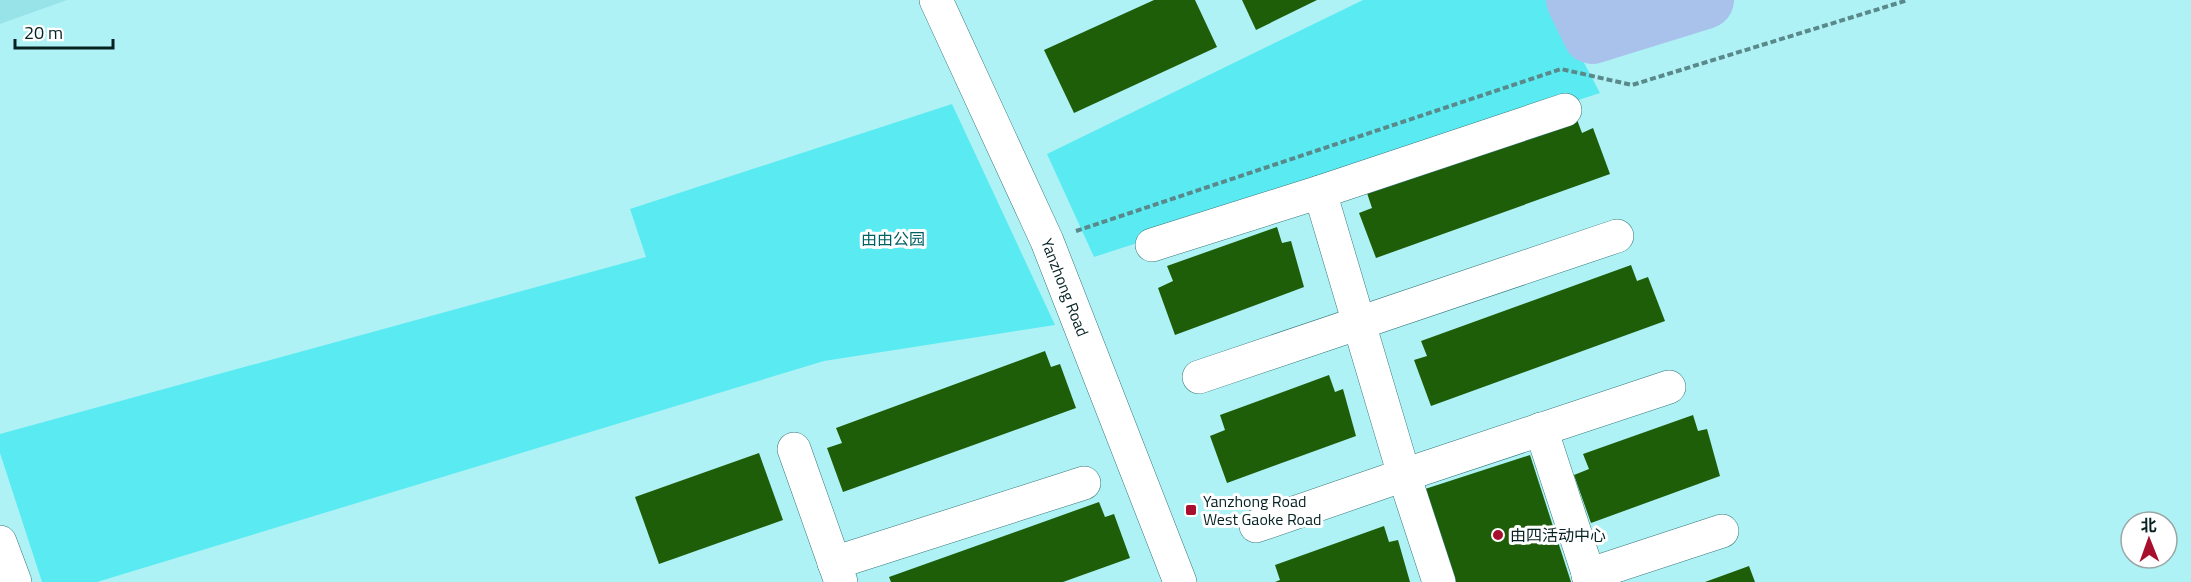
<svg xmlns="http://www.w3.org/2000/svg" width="2191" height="582" font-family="'Titillium Web','Noto Sans SC',sans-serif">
  <rect width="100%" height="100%" fill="#aff2f5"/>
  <path fill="#98e3e7" d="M 0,0 L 67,0 L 0,24 Z"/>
  <g fill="#5aebf2">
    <path d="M 1363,0 L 1551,0 L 1600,93 L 1094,257 L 1047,154 Z"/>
    <path d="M 952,104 L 1055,325 L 824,361 L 97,582 L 42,582 L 0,453 L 0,434 L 646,257 L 630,209 Z"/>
  </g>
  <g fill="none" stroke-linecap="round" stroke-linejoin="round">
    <path stroke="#a9c2eb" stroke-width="58" d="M 1575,0 L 1592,35 L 1705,0"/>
  </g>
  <g fill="#1e5e09">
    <path d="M 1154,0 L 1195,0 L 1217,47 L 1074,113 L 1044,50 Z"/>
    <path d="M 1242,0 L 1317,0 L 1256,30 Z"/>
    <path d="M 1576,117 L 1582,133 L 1593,128 L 1610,174 L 1376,258 L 1359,213 L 1372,208 L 1367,193 Z"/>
    <path d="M 1277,227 L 1282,243 L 1291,241 L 1304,287 L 1175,335 L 1158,288 L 1173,281 L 1167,266 Z"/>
    <path d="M 1631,265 L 1637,281 L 1648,277 L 1665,321 L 1431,406 L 1414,360 L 1427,356 L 1421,341 Z"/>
    <path d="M 1045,351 L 1051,367 L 1060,364 L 1076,408 L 843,492 L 827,448 L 842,443 L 836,428 Z"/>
    <path d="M 1329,375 L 1335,392 L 1343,389 L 1356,436 L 1227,483 L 1210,436 L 1225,430 L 1220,415 Z"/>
    <path d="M 1693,415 L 1698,431 L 1707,429 L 1720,476 L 1591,523 L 1574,475 L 1589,469 L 1583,454 Z"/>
    <path d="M 759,453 L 783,520 L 659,564 L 635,497 Z"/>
    <path d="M 1530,455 L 1571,582 L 1456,582 L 1425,489 Z"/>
    <path d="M 1099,502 L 1105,517 L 1114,514 L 1130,558 L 1063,582 L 891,582 L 889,577 Z"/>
    <path d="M 1384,526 L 1389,542 L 1398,540 L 1410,582 L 1275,582 L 1280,580 L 1275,565 Z"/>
    <path d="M 1749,566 L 1755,582 L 1705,582 Z"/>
  </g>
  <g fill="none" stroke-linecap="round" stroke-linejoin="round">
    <g stroke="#36777a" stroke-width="34">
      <g id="minor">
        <path id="s1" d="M 936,0 L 1047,241 L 1180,582"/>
        <path d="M 1320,192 L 1404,475 L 1439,582"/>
        <path d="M 1152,245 L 1320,192 L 1565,110"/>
        <path d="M 1199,377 L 1617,236"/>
        <path d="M 1541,429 L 1591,582"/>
        <path d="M 794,449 L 841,582"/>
        <path d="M 1256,526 L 1404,475 L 1669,387"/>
        <path d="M 0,542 L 15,582"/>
        <path d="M 834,563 L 1084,483"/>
        <path d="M 1588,575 L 1722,531"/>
      </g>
    </g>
    <path stroke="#5a898b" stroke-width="4" stroke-dasharray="6 3" stroke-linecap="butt" d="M 1076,231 L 1561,69 L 1632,85 L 1908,0"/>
    <use href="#minor" stroke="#fff" stroke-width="33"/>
  </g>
  <g fill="#a80f2d" stroke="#fff" stroke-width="2">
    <rect x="1185" y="504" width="12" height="12" rx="3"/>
    <circle cx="1498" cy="535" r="6"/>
  </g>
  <g text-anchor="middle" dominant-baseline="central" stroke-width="6" stroke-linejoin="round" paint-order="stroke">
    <g font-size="16" fill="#006165" stroke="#fff">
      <text x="893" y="239">由由公园</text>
    </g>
    <g font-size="16" fill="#062223" stroke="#fff">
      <text stroke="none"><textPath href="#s1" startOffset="315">Yanzhong Road</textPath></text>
    </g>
    <g font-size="16" fill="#062223" stroke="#fff" text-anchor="start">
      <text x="1203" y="501">Yanzhong Road<tspan x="1203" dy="18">West Gaoke Road</tspan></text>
      <text x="1510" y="535">由四活动中心</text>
    </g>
  </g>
  <g transform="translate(2149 540) rotate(359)"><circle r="28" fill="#ffffff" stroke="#9ba7a7" stroke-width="1.5"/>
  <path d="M0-4.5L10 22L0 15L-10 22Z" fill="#a80f2d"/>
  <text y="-9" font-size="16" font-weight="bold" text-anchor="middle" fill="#062223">北</text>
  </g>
  <path d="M15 39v9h98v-9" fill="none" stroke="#062223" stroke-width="3"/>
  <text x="24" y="39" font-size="18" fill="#062223" stroke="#ffffff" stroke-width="4.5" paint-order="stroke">20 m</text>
</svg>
